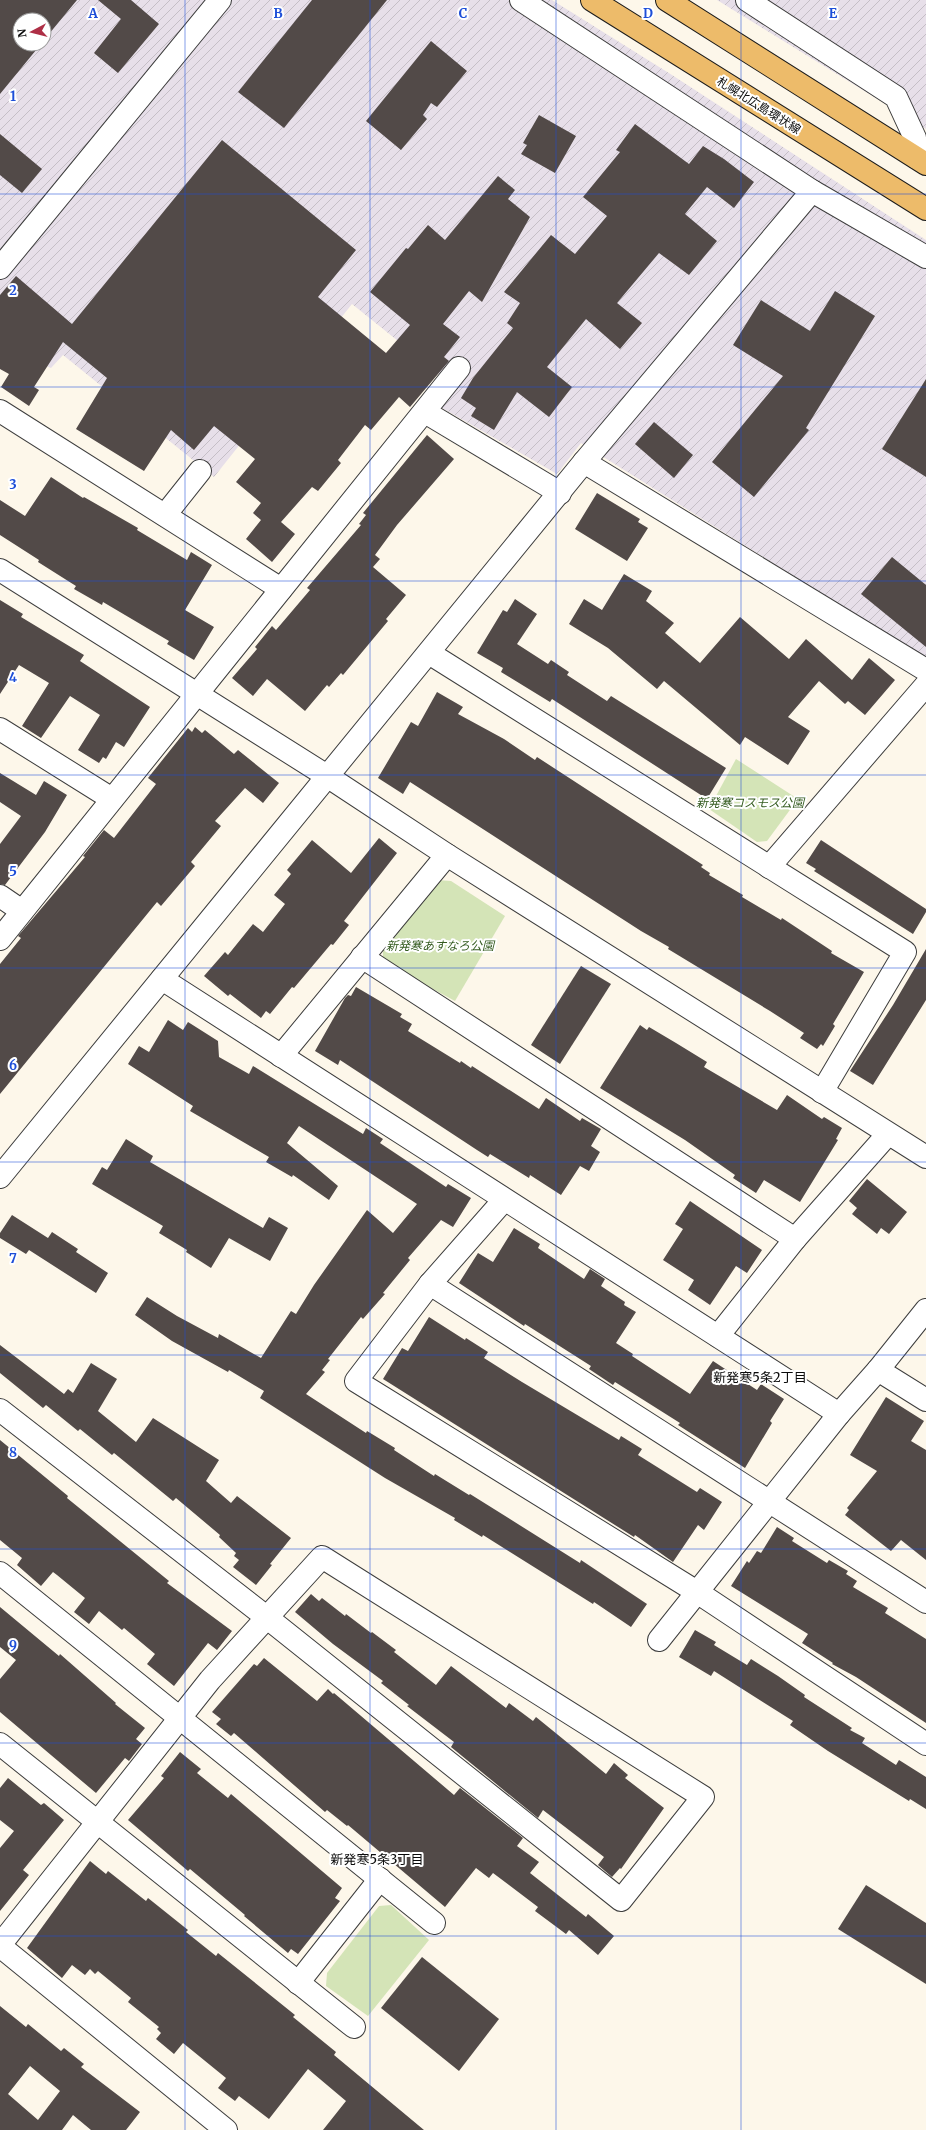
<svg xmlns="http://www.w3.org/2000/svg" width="926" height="2130" font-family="Merriweather,'Noto Sans JP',serif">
  <defs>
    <pattern id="industrial-furrows" width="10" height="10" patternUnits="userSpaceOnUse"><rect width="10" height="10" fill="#e7dfe9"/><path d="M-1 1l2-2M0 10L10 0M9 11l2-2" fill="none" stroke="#c5bec6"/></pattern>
  </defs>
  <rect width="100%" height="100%" fill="#fdf7ea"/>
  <g fill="url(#industrial-furrows)" fill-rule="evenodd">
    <path d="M 0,0 L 552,0 L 672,75 L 926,240 L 926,659 L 581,443 L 557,474 L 423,397 L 439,374 L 352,304 L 214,477 L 63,355 L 51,368 L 31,360 L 0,336 ZM 20,20 L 44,20 L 44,44 L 20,44 Z"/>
    <path d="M 717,0 L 926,0 L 926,129 Z"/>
  </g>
  <g fill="#d4e4b7">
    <path d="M 736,759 L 798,799 L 767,841 L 757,842 L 709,809 Z"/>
    <path d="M 437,880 L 451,881 L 505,916 L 455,1001 L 383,962 L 383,950 Z"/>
    <path d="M 391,1905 L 429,1940 L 368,2016 L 326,1986 L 327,1973 L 379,1906 Z"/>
  </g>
  <g fill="#524a48" fill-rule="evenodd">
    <path d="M 0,0 L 77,0 L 44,40 L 44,20 L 20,20 L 20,44 L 41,44 L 0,94 Z"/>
    <path d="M 98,0 L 131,0 L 159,24 L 118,73 L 94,53 L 121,19 Z"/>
    <path d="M 312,0 L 387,0 L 284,128 L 238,92 Z"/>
    <path d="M 431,41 L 467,71 L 437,107 L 431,103 L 423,115 L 427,119 L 401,150 L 366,121 Z"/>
    <path d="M 539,115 L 576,136 L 555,173 L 521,154 L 527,145 L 523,143 Z"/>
    <path d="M 635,124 L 689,164 L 703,146 L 724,159 L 754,182 L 734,208 L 707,187 L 685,214 L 717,241 L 689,275 L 659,253 L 617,303 L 642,323 L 620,349 L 586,319 L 547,367 L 572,387 L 549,417 L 517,392 L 494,430 L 471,416 L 476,408 L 461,398 L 473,378 L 513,328 L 507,323 L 520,303 L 504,292 L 551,235 L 575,254 L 607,216 L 583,197 L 620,152 L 616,150 Z"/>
    <path d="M 0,134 L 42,169 L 22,193 L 0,175 Z"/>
    <path d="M 222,140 L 356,250 L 318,297 L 386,353 L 410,325 L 370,292 L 406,248 L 408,249 L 428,225 L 445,240 L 498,176 L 515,190 L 508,199 L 530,217 L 482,302 L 469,291 L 443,324 L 460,337 L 444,357 L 449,361 L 410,407 L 399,397 L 371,430 L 365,425 L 338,460 L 341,463 L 318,491 L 312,487 L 281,522 L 295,534 L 272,562 L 246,539 L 261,520 L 253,513 L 261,503 L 236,482 L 255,459 L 214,426 L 194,450 L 171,430 L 144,471 L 76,429 L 107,378 L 63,342 L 34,387 L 39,390 L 29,406 L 1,387 L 9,374 L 0,369 L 0,295 L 16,276 L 72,324 Z"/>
    <path d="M 835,291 L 875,316 L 806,428 L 809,430 L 754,497 L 712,462 L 783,376 L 733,345 L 761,300 L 810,331 Z"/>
    <path d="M 926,379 L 926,477 L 882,449 Z"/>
    <path d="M 654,422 L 693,455 L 674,478 L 635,444 Z"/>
    <path d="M 427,435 L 454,459 L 397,525 L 375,555 L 380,559 L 373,567 L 406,595 L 386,619 L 388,621 L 343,675 L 341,673 L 329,687 L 327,685 L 305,711 L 267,679 L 253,696 L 232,678 L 257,649 L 255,647 L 272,626 L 276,630 L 310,590 L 307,588 L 361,525 L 359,524 L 366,515 L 363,513 Z"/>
    <path d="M 51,477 L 83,498 L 84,497 L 138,528 L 137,530 L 187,560 L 191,552 L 212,565 L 185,610 L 214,627 L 194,660 L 167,644 L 169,641 L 103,602 L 102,605 L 74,589 L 76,586 L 38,562 L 39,560 L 0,535 L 0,500 L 25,516 Z"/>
    <path d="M 597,493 L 640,519 L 638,522 L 648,528 L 627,561 L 575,529 Z"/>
    <path d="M 892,557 L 926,585 L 926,647 L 861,594 Z"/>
    <path d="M 624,574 L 652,591 L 646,601 L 674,623 L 665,633 L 700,663 L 740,617 L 789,659 L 806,639 L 852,680 L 869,658 L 895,680 L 865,715 L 848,701 L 845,704 L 819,681 L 788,717 L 810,731 L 788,765 L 745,737 L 740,745 L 664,681 L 657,689 L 608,648 L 569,624 L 584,599 L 602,610 Z"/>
    <path d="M 515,599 L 537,614 L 517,644 L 548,664 L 551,660 L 569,672 L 567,675 L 607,701 L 611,696 L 726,768 L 707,799 L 552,699 L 550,702 L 501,672 L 503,668 L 477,653 L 503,610 L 507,612 Z"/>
    <path d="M 0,600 L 23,614 L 21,617 L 84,655 L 80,661 L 150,707 L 124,747 L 116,742 L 106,759 L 103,757 L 99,763 L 78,750 L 100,715 L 70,696 L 41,738 L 22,726 L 49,683 L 19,665 L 0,694 Z"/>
    <path d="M 437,692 L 463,707 L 458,714 L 504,739 L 535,760 L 537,757 L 703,865 L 701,867 L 710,873 L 709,875 L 743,895 L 742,897 L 781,920 L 782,918 L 832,951 L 831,953 L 864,972 L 833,1024 L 835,1026 L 823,1046 L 821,1044 L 817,1049 L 800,1038 L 804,1033 L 770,1011 L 668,949 L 669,947 L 641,931 L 410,782 L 403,794 L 378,778 L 411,722 L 418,726 Z"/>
    <path d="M 195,727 L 202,733 L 205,730 L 234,754 L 238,750 L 279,783 L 263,803 L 245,788 L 215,821 L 221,826 L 191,862 L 195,866 L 161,906 L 157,902 L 0,1094 L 0,964 L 21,938 L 18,936 L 85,857 L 83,856 L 104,830 L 114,838 L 156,784 L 148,778 L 188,728 L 192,732 Z"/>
    <path d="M 0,773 L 36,795 L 44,781 L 67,795 L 45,832 L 5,885 L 0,884 L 0,844 L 21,816 L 0,802 Z"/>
    <path d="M 379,838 L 397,853 L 344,921 L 349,925 L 333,945 L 331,944 L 294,988 L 292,987 L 270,1014 L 266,1011 L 261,1018 L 230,994 L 228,996 L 204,976 L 225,952 L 228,955 L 253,924 L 263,932 L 285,904 L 274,895 L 291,874 L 287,870 L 312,840 L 351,873 Z"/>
    <path d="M 821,840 L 926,909 L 926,912 L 913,934 L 814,871 L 816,869 L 806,863 Z"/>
    <path d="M 926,949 L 926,1000 L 873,1085 L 850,1071 L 893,1005 Z"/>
    <path d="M 581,966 L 611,984 L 560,1064 L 531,1045 Z"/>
    <path d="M 356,987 L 402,1014 L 400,1017 L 412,1024 L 408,1031 L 460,1063 L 461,1061 L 471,1068 L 472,1066 L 539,1109 L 546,1098 L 580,1121 L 582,1118 L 601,1129 L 591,1146 L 600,1152 L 589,1171 L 580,1166 L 561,1195 L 530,1175 L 529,1178 L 490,1154 L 488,1157 L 477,1150 L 340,1060 L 338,1065 L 315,1051 L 345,998 L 348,995 L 351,996 Z"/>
    <path d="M 168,1020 L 183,1030 L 188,1022 L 218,1041 L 219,1057 L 249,1074 L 253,1066 L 363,1134 L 366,1128 L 383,1139 L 380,1143 L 446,1187 L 448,1184 L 471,1198 L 453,1227 L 441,1220 L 408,1258 L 410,1260 L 383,1293 L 385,1294 L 363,1319 L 361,1317 L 328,1359 L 330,1360 L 322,1370 L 325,1372 L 306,1394 L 366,1433 L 367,1431 L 395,1448 L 394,1450 L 434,1476 L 435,1474 L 469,1495 L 470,1494 L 580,1563 L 581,1560 L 647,1604 L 631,1627 L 594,1602 L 593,1604 L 483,1535 L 482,1537 L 454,1520 L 455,1518 L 385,1478 L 260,1398 L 264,1391 L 229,1370 L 228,1372 L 172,1341 L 135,1315 L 147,1297 L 177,1316 L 218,1338 L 219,1334 L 261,1358 L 291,1311 L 296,1314 L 314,1285 L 367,1210 L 393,1233 L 417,1204 L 299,1126 L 287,1143 L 338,1186 L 329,1200 L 293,1175 L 292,1177 L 266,1162 L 269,1157 L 190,1111 L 193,1106 L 128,1064 L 139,1046 L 149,1052 Z"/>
    <path d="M 640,1025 L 647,1030 L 649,1027 L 676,1043 L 707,1062 L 704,1067 L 777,1110 L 787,1095 L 822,1119 L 824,1117 L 842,1128 L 836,1139 L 838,1140 L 800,1202 L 764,1180 L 756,1193 L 733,1178 L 735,1175 L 685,1140 L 600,1088 Z"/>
    <path d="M 126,1139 L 153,1156 L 150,1162 L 263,1228 L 269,1217 L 288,1228 L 270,1261 L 229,1238 L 211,1268 L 186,1252 L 187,1250 L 159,1233 L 163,1226 L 92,1184 L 102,1167 L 107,1170 Z"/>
    <path d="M 867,1179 L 907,1212 L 889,1234 L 881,1228 L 877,1234 L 852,1214 L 857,1208 L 849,1201 Z"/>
    <path d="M 690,1201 L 762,1250 L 747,1273 L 736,1266 L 710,1305 L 688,1290 L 694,1280 L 663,1260 L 683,1229 L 675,1224 Z"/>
    <path d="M 12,1215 L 48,1238 L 52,1232 L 78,1249 L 76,1252 L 108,1273 L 96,1293 L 29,1250 L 26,1254 L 0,1238 L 0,1233 Z"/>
    <path d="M 514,1228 L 540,1244 L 538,1248 L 584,1279 L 590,1269 L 605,1279 L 601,1286 L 625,1302 L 624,1305 L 636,1312 L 616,1343 L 633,1354 L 632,1356 L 690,1394 L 713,1361 L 757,1390 L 761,1384 L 784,1399 L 770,1421 L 772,1423 L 745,1468 L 678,1425 L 680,1423 L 615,1382 L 613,1385 L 589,1369 L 591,1366 L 525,1324 L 524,1326 L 459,1283 L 478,1253 L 493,1262 Z"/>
    <path d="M 429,1317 L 465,1340 L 466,1338 L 488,1352 L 484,1358 L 522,1382 L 619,1440 L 621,1436 L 642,1449 L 638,1455 L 697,1492 L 700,1488 L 722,1502 L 704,1530 L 698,1525 L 673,1562 L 635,1535 L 634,1537 L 383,1379 L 402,1348 L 408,1351 Z"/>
    <path d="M 0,1345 L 64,1394 L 68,1389 L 73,1393 L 91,1363 L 117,1379 L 98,1411 L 136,1442 L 153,1418 L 219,1460 L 206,1481 L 231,1503 L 237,1496 L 291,1538 L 270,1564 L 272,1565 L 256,1585 L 233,1567 L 239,1560 L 234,1556 L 236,1553 L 219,1537 L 220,1535 L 176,1498 L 173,1501 L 114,1453 L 112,1455 L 80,1429 L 78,1431 L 46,1405 L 43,1408 L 0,1373 Z"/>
    <path d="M 886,1397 L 924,1421 L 911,1441 L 926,1450 L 926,1560 L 901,1540 L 891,1551 L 845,1515 L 849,1510 L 847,1508 L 877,1471 L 850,1455 Z"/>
    <path d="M 0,1440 L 68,1496 L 67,1498 L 169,1581 L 167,1583 L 232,1631 L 217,1650 L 208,1643 L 174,1686 L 147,1664 L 155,1654 L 124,1628 L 122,1630 L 99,1611 L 89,1624 L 74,1612 L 85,1598 L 57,1575 L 53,1572 L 41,1586 L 17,1565 L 22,1558 L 0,1540 Z"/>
    <path d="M 777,1527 L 794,1538 L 792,1541 L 827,1563 L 829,1560 L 848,1571 L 846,1574 L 857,1581 L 853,1587 L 888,1608 L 885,1613 L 926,1639 L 926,1723 L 856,1677 L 832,1664 L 833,1663 L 802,1643 L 808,1634 L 731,1586 L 747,1561 L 749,1563 L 757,1551 L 761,1553 Z"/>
    <path d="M 311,1594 L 319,1601 L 322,1598 L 345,1616 L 346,1614 L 371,1633 L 372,1632 L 396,1650 L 394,1652 L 436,1685 L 451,1666 L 506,1708 L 509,1703 L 533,1721 L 536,1717 L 606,1774 L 614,1763 L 628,1775 L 625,1778 L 664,1808 L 621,1869 L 620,1868 L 612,1877 L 598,1865 L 604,1857 L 543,1810 L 538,1818 L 451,1747 L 454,1742 L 407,1706 L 409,1705 L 381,1683 L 383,1681 L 333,1644 L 295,1612 Z"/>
    <path d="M 0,1607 L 59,1656 L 60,1654 L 116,1703 L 115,1704 L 145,1728 L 136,1739 L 142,1744 L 129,1761 L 125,1758 L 96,1793 L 0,1712 L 0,1679 L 16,1660 L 0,1647 Z"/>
    <path d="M 695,1630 L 716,1642 L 714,1645 L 747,1665 L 751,1659 L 778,1676 L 805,1695 L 804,1697 L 852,1728 L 850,1730 L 865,1738 L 862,1743 L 896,1765 L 899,1760 L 926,1777 L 926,1809 L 910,1799 L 909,1801 L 828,1751 L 790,1725 L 793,1721 L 714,1671 L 711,1676 L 679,1657 Z"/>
    <path d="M 264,1658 L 317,1701 L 328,1689 L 333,1694 L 334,1693 L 454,1795 L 460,1788 L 523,1838 L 517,1846 L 539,1862 L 530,1873 L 586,1917 L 588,1914 L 614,1936 L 598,1955 L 569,1930 L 566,1934 L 535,1911 L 538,1907 L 493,1873 L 489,1878 L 476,1868 L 445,1907 L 348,1825 L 347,1826 L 327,1810 L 325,1812 L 234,1733 L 231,1736 L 216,1724 L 221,1719 L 212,1712 L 254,1664 L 257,1666 Z"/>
    <path d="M 180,1752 L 201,1769 L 197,1773 L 228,1798 L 231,1794 L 342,1888 L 335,1898 L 340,1901 L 298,1954 L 291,1949 L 288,1953 L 244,1916 L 245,1915 L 190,1869 L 188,1871 L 128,1820 L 164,1778 L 161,1776 Z"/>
    <path d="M 8,1778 L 41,1805 L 44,1803 L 64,1820 L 23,1870 L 29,1875 L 0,1911 L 0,1848 L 14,1831 L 0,1820 L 0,1788 Z"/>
    <path d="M 90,1861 L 106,1874 L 108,1871 L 146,1901 L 148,1898 L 188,1930 L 186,1932 L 216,1956 L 218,1953 L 295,2015 L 293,2017 L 336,2052 L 334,2055 L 424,2130 L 323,2130 L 346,2101 L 308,2069 L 269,2119 L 239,2096 L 235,2101 L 218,2088 L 226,2078 L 183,2043 L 174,2054 L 156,2039 L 161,2033 L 157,2029 L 159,2027 L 128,2002 L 131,1998 L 98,1971 L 95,1974 L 90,1969 L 85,1975 L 72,1965 L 62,1978 L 27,1948 Z"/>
    <path d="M 866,1885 L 926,1923 L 926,1984 L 838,1929 Z"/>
    <path d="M 422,1957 L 499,2019 L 459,2071 L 381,2008 Z"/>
    <path d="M 0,2006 L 26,2027 L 28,2024 L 61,2051 L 64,2048 L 84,2064 L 81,2067 L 140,2112 L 126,2130 L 91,2130 L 73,2115 L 62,2130 L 0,2130 ZM 30,2066 L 60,2091 L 38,2120 L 8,2094 Z"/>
  </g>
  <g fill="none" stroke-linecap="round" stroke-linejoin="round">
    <g stroke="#3d3d3d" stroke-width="24">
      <g id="minor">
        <path d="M 521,0 L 812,191 L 926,257"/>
        <path d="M 747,0 L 896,97 L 915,138 L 917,158"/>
        <path d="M 0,268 L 220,0"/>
        <path d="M 0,411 L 281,589"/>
        <path d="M 425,412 L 560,493"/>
        <path d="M 584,462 L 926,670"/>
        <path d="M 165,515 L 200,471"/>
        <path d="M 0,570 L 327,776 L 447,855 L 926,1157"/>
        <path d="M 429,653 L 905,952 L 822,1092"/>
        <path d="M 0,729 L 112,799"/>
        <path d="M 769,867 L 926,685"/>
        <path d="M 0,896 L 22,911"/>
        <path d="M 0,939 L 459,368"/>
        <path d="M 362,957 L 795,1239"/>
        <path d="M 162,979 L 839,1414"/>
        <path d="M 281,1056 L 447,855"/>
        <path d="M 0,1177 L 584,462 L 812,191"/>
        <path d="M 504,1200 L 430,1284 L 356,1381 L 697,1592 L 926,1744"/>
        <path d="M 430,1284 L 926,1602"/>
        <path d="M 718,1336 L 795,1239 L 888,1134"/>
        <path d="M 878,1370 L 926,1400"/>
        <path d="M 0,1410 L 265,1616 L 621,1900 L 703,1797 L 322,1557 L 210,1680 L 0,1945"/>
        <path d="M 0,1573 L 434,1923"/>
        <path d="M 659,1640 L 839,1414 L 878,1370 L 926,1310"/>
        <path d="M 0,1744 L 354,2027"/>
        <path d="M 0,1946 L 226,2130"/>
        <path d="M 298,1983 L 380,1879"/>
      </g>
    </g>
    <g stroke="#1b1b1b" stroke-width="24">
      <g id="major">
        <path d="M 592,0 L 926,209"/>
        <path d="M 667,0 L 926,164"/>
      </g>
    </g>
    <use href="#minor" stroke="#fff" stroke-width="22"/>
    <use href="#major" stroke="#edbb6a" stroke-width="22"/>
  </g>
  <path fill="none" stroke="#1d4ed8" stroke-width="1" stroke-opacity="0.55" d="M 185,0 L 185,2130M 370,0 L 370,2130M 556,0 L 556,2130M 741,0 L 741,2130M 0,194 L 926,194M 0,387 L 926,387M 0,581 L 926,581M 0,775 L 926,775M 0,968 L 926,968M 0,1162 L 926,1162M 0,1355 L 926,1355M 0,1549 L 926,1549M 0,1743 L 926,1743M 0,1936 L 926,1936"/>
  <g text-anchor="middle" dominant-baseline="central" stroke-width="4" stroke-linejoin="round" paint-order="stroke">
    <g font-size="12" fill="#0a0a0a" stroke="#fff">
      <text transform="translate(759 105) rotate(32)">札幌北広島環状線</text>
    </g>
    <g font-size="12" font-style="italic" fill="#355c21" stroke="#fff">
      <text x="750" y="802">新発寒コスモス公園</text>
      <text x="440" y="945">新発寒あすなろ公園</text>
    </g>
    <g font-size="13" fill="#0a0a0a" stroke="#fff">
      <text x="760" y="1377">新発寒5条2丁目</text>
      <text x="377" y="1859">新発寒5条3丁目</text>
    </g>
  </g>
  <g font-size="13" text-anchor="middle" font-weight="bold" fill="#1d4ed8" stroke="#fff" stroke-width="4" stroke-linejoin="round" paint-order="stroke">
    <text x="93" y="18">A</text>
    <text x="278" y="18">B</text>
    <text x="463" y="18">C</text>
    <text x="648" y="18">D</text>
    <text x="833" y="18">E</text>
    <text x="13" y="101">1</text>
    <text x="13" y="295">2</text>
    <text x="13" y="489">3</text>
    <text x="13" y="682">4</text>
    <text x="13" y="876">5</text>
    <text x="13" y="1070">6</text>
    <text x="13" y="1263">7</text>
    <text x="13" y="1457">8</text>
    <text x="13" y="1650">9</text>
  </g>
  <g transform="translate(32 32) rotate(263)"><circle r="19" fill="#ffffff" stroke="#9d9d9d"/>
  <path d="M0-3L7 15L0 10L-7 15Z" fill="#ae2f46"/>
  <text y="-6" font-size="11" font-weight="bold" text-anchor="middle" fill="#0a0a0a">N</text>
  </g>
</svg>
